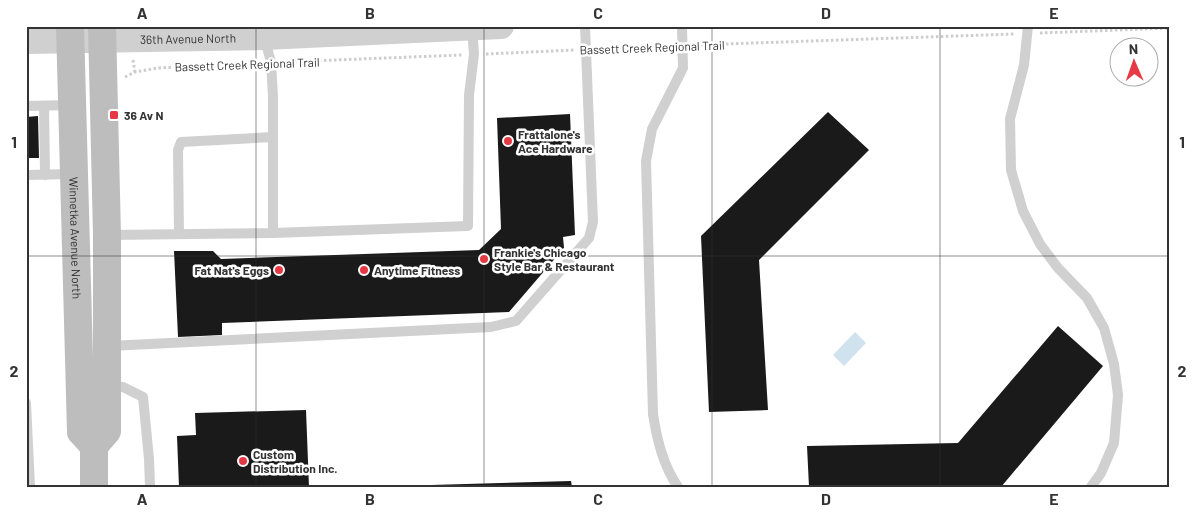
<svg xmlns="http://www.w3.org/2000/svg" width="1196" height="513" font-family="Barlow,sans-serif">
  <rect width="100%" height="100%" fill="#fff"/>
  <path fill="#cfe2ee" d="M 855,332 L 866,343 L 844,366 L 833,355 Z"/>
  <g fill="#1a1a1a">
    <path d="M 828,112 L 869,150 L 759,260 L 768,410 L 709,412 L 701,236 Z"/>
    <path d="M 570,114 L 575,235 L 563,237 L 564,248 L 509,312 L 222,323 L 222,335 L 178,337 L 174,251 L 213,251 L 221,259 L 479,250 L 501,229 L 497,118 Z"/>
    <path d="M 38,116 L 39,158 L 26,158 L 26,117 Z"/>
    <path d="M 1058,326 L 1103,366 L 1001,487 L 809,487 L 807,446 L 958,443 Z"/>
    <path d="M 306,410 L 309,487 L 179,487 L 177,436 L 196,435 L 195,413 Z"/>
    <path d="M 571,481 L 572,487 L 431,487 L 431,485 Z"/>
  </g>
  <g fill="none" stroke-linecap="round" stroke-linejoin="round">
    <g stroke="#cdcdcd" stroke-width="3" stroke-dasharray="2.5 2.5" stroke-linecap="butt">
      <path d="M 1040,33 L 1170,28"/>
      <path d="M 696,45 L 1014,34"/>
      <path d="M 598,49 L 669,46"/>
      <path d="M 486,54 L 575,50"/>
      <path d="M 133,60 L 135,72"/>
      <path d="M 284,62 L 462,55"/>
      <path d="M 125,77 L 135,72 L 158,68 L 257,63"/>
    </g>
    <g stroke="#d0d0d0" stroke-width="10">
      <path d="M 1028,26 L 1024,65 L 1010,119 L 1011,170 L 1023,211 L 1040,244 L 1058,268 L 1087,298 L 1104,328 L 1114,364 L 1118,395 L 1114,443 L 1101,473 L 1091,487"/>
      <path d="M 264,37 L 271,62 L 273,97 L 273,233"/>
      <path d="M 26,106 L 70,105"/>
      <path d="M 44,106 L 45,175"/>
      <path d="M 26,175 L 73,174"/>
      <path d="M 179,234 L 178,150 L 181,142 L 273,137"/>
      <path d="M 109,235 L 273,233 L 468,226 L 469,95 L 474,54 L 472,28"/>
      <path d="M 109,346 L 491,327 L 516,321 L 589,238 L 593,222 L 585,26"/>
      <path d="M 109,386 L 123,387 L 143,397 L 149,459 L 150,487"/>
      <path d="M 26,403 L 30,487"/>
      <path d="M 678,487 C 663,465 657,440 653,414 L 646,161 L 652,129 L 683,68 L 682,26"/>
    </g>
    <path stroke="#d0d0d0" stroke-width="26" id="s1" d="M 26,41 L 264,37 L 501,26"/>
    <g stroke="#bdbdbd" stroke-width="28">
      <path id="s2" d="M 70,26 L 81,432 L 94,446"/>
      <path d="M 94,487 L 94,446 L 107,431 L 107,235 L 102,26"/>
    </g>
  </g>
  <path fill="none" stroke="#333" stroke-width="1" stroke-opacity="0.55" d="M 256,26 L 256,487M 484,26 L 484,487M 712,26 L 712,487M 940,26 L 940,487M 26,256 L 1170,256"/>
  <g fill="#e63946" stroke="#fff" stroke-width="2">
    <rect x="109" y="110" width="10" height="10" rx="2.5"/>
    <circle cx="508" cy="141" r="5"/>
    <circle cx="484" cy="259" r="5"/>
    <circle cx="279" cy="270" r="5"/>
    <circle cx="364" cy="270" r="5"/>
    <circle cx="243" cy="461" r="5"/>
  </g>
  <g text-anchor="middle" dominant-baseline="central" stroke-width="5" stroke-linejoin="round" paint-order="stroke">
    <g font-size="12" fill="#333" stroke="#fff">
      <text stroke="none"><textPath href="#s1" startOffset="162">36th Avenue North</textPath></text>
      <text transform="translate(652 47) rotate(-2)">Bassett Creek Regional Trail</text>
      <text transform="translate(247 64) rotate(-2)">Bassett Creek Regional Trail</text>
      <text stroke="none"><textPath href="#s2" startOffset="212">Winnetka Avenue North</textPath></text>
    </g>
    <g font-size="12" font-weight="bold" fill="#333" stroke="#fff" text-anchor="start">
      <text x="124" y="115">36 Av N</text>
      <text x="518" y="134">Frattalone's<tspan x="518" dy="14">Ace Hardware</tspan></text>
      <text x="494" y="252">Frankie's Chicago<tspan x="494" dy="14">Style Bar &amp; Restaurant</tspan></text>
      <text x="269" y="270" text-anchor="end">Fat Nat's Eggs</text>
      <text x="374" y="270">Anytime Fitness</text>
      <text x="253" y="454">Custom<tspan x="253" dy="14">Distribution Inc.</tspan></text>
    </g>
  </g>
  <rect width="1196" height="513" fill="none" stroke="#ffffff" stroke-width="55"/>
  <g transform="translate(1134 62) rotate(358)"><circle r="24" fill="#ffffff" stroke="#adadad"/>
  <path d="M0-4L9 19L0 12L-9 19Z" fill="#e63946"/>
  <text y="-8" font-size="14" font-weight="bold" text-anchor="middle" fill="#333333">N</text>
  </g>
  <rect x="28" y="28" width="1140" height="458" fill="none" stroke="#333" stroke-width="2"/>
  <g font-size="16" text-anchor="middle" font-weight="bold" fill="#333">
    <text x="142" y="19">A</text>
    <text x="370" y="19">B</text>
    <text x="598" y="19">C</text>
    <text x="826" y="19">D</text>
    <text x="1054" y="19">E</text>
    <text x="14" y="148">1</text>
    <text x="1182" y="148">1</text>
    <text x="14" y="377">2</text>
    <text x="1182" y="377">2</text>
    <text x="142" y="505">A</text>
    <text x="370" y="505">B</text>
    <text x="598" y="505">C</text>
    <text x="826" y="505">D</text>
    <text x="1054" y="505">E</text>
  </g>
</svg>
